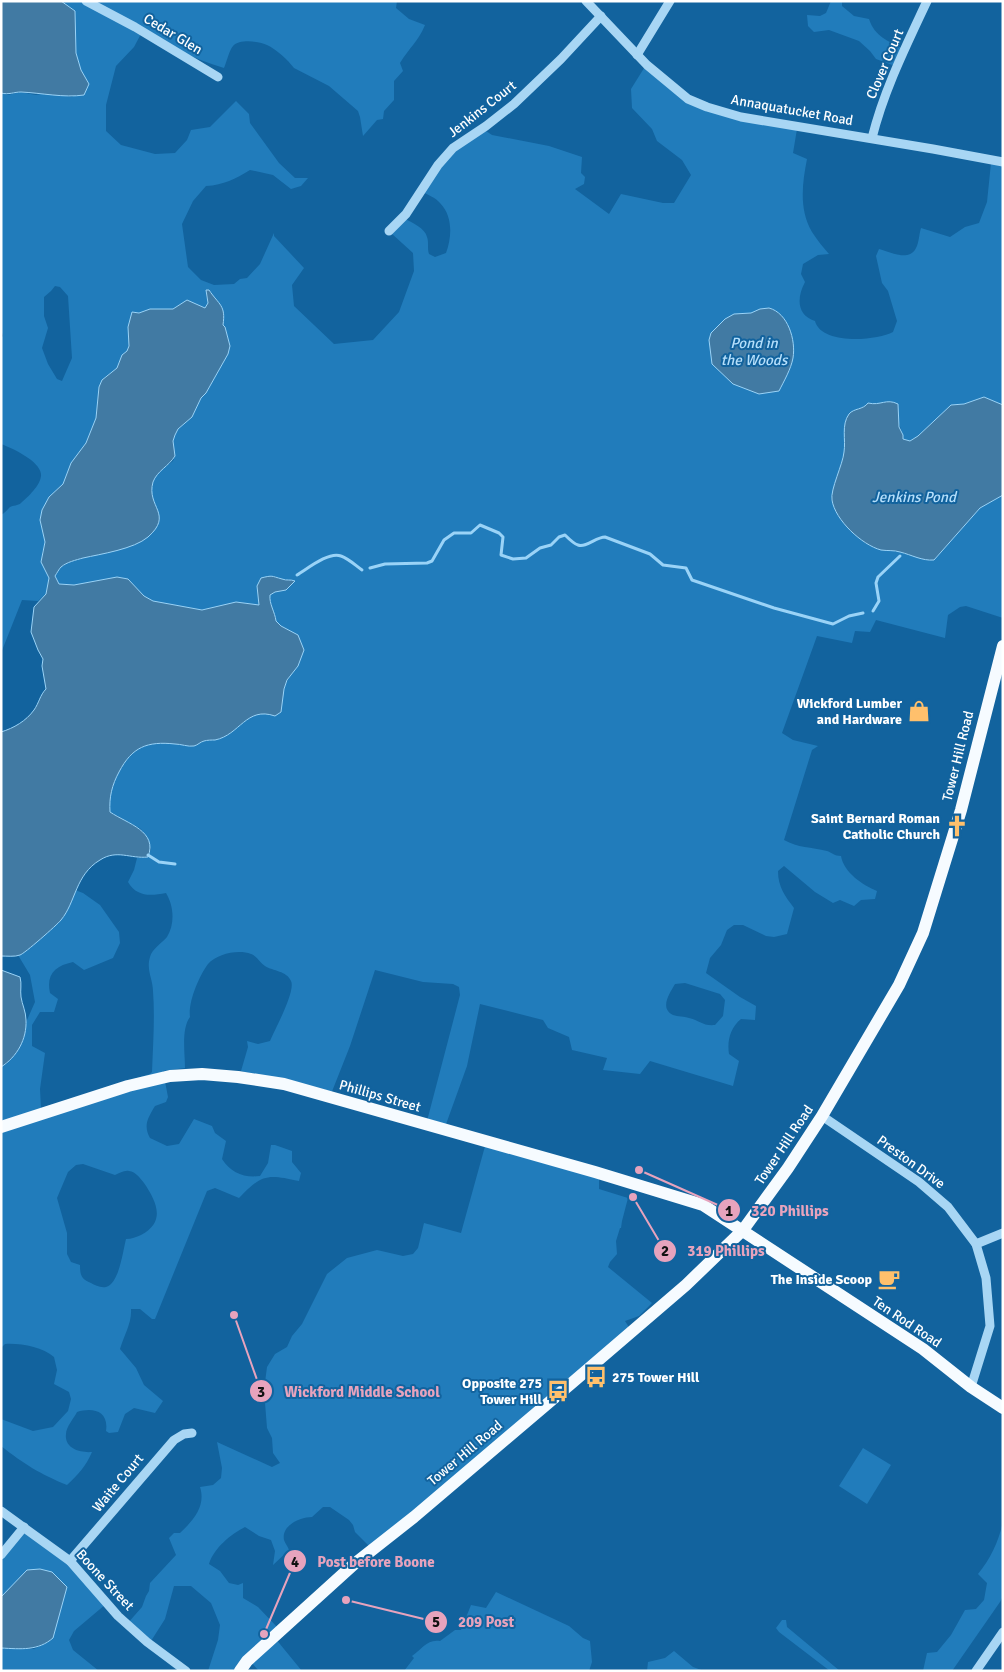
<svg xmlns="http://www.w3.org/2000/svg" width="1004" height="1672" font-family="Signika,sans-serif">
  <rect width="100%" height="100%" fill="#12639e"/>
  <g fill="#217cbb" fill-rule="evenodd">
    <path d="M 61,1 L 397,1 L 396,8 L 409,19 L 425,25 C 418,42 409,48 400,63 L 403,71 L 394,81 L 394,100 L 384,111 L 383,119 L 377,120 L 363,136 L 360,117 L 358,111 L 329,86 L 294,68 C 288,60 276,49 267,45 C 259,41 239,39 233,46 C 229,51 227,61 224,68 C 195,59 168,47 142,32 L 134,47 L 116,66 L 106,105 L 106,131 L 121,145 L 155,154 L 175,153 L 187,140 L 191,130 L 210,127 L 236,101 L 249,114 L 250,123 L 279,163 L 295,178 L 308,178 L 301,186 L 291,189 L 273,175 L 250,170 C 235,179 224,185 206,186 L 193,201 L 182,224 L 188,267 L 201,280 L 214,285 L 234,284 L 240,279 L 247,278 L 260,264 L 274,233 L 274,236 L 304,268 L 292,285 L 294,306 L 334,344 L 373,340 L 399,312 L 414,271 L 413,253 L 391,233 L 404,218 C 412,223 425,228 427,237 C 429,242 427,248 429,254 L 435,257 L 446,253 C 452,237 453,216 440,203 C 436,198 428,195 423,192 L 453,149 L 486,131 L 492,135 L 549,146 L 582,157 L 581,173 L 585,177 L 584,184 L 575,189 L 609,214 L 621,194 L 663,203 L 674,203 L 691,175 L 682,160 L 657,141 L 652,129 L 632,108 L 631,89 L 646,65 L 687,99 L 797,129 L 793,153 L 807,159 C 802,184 799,210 812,232 C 817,240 823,247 829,254 L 818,255 L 803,264 L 801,274 L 805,282 C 797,297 796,315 815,321 C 821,345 876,341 893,332 L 897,321 L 888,291 L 882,283 L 876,256 L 879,249 C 890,252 909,262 916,248 C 919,243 919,234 921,228 L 950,237 L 965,227 L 979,223 L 987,202 L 991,163 L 1003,164 L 1003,405 L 984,397 L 964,404 L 951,405 L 918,436 L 910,441 L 903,439 L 903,435 L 891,401 L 875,405 L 868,403 L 866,406 L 855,410 L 845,423 L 844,453 L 831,499 L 840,518 L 865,543 L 881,549 L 900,552 L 928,560 L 934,560 L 980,508 L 1003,495 L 1003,618 L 966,606 L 960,607 L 948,615 L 945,638 L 876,620 L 870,632 L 855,631 L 852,643 L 817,636 L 782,733 L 793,740 L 818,746 L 812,750 L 784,840 C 798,848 811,847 827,851 C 833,853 834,856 841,856 C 844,873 863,885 877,891 L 875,899 L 861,900 L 854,906 L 840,900 L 833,903 L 815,892 L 784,866 L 778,871 C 778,887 785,896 794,908 L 787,934 L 774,937 L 766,936 L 743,925 L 734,925 L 727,930 L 721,945 L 710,958 L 706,973 L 740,997 L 756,1006 L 755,1020 L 741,1019 C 730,1028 727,1041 729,1054 L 739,1061 L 733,1086 L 650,1061 L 640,1074 L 603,1070 L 607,1058 L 572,1050 L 569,1037 L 548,1028 L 543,1020 L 480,1004 L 467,1066 L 445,1127 L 427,1121 L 460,995 L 459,987 L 453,984 L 423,982 L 375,970 L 350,1046 L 331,1094 L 241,1071 L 248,1047 L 247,1041 L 258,1044 L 270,1041 C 275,1029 296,991 291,981 C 287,971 273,971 265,966 C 260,963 257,956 251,954 C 238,949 217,954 208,964 C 199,976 188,1002 190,1017 C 181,1029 185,1053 185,1068 L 163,1071 L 168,1097 L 166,1102 L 155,1106 C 148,1118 143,1125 150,1138 L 167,1146 L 179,1144 L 194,1119 L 212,1126 L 215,1133 L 226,1141 L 222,1159 C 231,1173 244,1178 260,1176 L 268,1163 L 271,1145 L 275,1145 L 292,1151 L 292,1162 L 301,1173 L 299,1181 C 267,1174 262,1174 239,1198 L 215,1188 L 207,1191 L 155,1319 L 152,1319 L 140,1309 L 131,1309 C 132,1323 124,1335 120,1349 L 136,1368 L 144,1385 L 163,1401 L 155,1413 L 134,1408 L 125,1414 L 118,1432 L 109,1433 L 106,1431 C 109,1411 93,1407 77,1412 C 74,1418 66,1427 66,1434 C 64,1449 81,1453 92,1452 C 86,1466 78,1475 67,1485 C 40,1474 24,1464 1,1446 L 1,1419 L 33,1431 L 53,1427 L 68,1411 L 71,1399 L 69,1392 L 54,1384 L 57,1370 L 54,1357 C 42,1347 21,1343 5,1344 L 1,1348 L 1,1067 L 8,1063 L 35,1002 L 30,975 L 18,955 L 61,920 L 75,890 L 83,893 L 100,905 L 119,932 L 120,943 L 113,958 L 84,970 L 73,962 C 55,966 46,974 50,993 L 58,999 L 54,1012 L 40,1012 L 32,1025 L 32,1046 L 45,1053 L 40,1089 L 41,1108 L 150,1074 L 152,1072 C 153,1045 155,1018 153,991 C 153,979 146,970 150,957 C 152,949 162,943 167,937 C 175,924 174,906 166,893 C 150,896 137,897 128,882 L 134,870 L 137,858 L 148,857 L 151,849 L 141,829 L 110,812 C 109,797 112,785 119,772 C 132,747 147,741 175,744 C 181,744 188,747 194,746 C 198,745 200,742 204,741 C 207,740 212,740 215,740 C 240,735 246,706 276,715 L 281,712 C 283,689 283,684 298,666 L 298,635 L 281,626 L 276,621 C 275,612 269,604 270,595 L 275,592 L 286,590 L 294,581 L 281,579 L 274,576 L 257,586 L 259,605 L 236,602 L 202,610 L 152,601 L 144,596 L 128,579 L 117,577 L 74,585 L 59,584 L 55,576 L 61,567 L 72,561 L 130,546 L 145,539 L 160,519 L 152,496 L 152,487 L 154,479 L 159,472 L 173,461 L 175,456 L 173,441 L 175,435 L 178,429 L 192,417 L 201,398 L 206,393 L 228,354 L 230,346 L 225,327 L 223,325 L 224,313 L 209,290 L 206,294 L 208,303 L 205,308 L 187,300 L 173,309 L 150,309 L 139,313 L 132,312 C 127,326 132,339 127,351 L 122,355 L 117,368 L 105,377 L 99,387 L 96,418 L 86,443 L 71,463 L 63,484 L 49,497 L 40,520 L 45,542 L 42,554 L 44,568 L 49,578 L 46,594 L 38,601 L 22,600 L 1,653 L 1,515 C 5,513 7,510 10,507 C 13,505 18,506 21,503 C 28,497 42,484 41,474 C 40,461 12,448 1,444 L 1,338 L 3,336 L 1,329 L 1,93 L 8,95 L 20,92 L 36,95 L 47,93 L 72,97 L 89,84 L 81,70 L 76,53 L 75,11 ZM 55,286 L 60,287 L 68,296 L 72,358 L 62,381 L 57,379 L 48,364 L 42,348 L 48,328 L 44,316 L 44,297 L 51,291 ZM 685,983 L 720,994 L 725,1000 L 723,1016 L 715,1025 C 702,1026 701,1021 689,1018 C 684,1016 678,1017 673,1015 C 659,1008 670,993 675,984 ZM 83,1164 L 115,1175 C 120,1173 124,1170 129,1171 C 136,1172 140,1178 144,1183 C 157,1202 166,1222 141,1235 C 136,1237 132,1239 126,1239 C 123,1251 119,1284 106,1287 C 100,1288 95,1285 91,1283 C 81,1279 80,1275 80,1265 L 71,1262 L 67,1254 L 67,1233 L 57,1198 L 68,1172 L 76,1165 Z"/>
    <path d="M 831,1 L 842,1 L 842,6 L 854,16 L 869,19 C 875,37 888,41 904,49 L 895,66 L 876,59 L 870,51 L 859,41 L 829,30 L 814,32 L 808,26 L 807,15 L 820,16 L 826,13 Z"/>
    <path d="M 487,1139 L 599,1172 L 599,1189 L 628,1198 L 622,1221 L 621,1228 L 620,1228 L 616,1241 L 617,1254 L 610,1262 L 608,1267 L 652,1303 L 639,1316 L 625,1321 L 632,1332 L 373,1550 L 355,1532 L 353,1525 L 349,1520 L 330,1507 L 323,1507 L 312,1517 C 301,1517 281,1525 284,1540 C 285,1543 288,1547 289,1550 L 273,1565 L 275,1551 L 271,1540 L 259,1536 L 245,1527 C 231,1534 214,1548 209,1564 L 220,1571 L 229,1583 L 238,1585 L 243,1583 L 243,1598 L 258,1607 L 278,1628 L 275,1638 L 302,1671 L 259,1671 L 250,1661 L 241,1671 L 208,1671 L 218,1640 L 220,1625 L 211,1603 L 191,1586 L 174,1586 L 165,1619 L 151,1641 L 127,1624 L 142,1607 L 146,1596 L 149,1591 L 150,1583 L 176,1555 L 169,1538 L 174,1533 L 180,1533 C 194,1520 206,1506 200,1487 L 213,1485 L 221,1478 L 222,1468 L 217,1442 L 272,1467 L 280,1463 L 273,1453 L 272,1438 L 267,1428 L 264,1390 L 267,1367 L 275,1354 L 287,1347 L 292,1336 L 302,1324 L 327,1274 L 347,1258 L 377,1250 L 403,1256 L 413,1254 L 418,1248 L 424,1223 L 461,1233 Z"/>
    <path d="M 863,1448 L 891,1465 L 867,1504 L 839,1486 Z"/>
    <path d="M 1003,1521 L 1003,1596 L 1000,1602 L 952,1671 L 923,1671 L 927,1653 L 937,1652 L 951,1635 L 965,1610 L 976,1609 L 984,1600 L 987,1583 L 978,1574 C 991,1558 999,1541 1003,1521 Z"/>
    <path d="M 23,1529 L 70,1561 L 106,1604 L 74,1631 L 69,1640 L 73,1650 L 99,1671 L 1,1671 L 1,1648 L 34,1649 L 48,1642 L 1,1597 L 1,1556 Z"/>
    <path d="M 496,1592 L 569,1626 L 583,1638 L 590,1641 L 592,1662 L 589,1671 L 404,1671 L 414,1658 L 412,1656 C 422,1649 427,1639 440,1641 L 455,1630 L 461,1630 L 471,1605 L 486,1608 Z"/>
    <path d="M 782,1620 L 786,1620 L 787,1627 L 840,1671 L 830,1671 L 779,1632 L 776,1628 Z"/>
    <path d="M 674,1651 L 693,1667 L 704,1671 L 647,1671 L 648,1662 L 665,1658 Z"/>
  </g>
  <g fill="#417aa3" stroke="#9ad3f7">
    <path d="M 1,1 L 61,1 L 75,11 L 76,53 L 81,70 L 89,84 L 84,95 C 64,98 42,93 21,92 C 14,92 9,95 1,93 Z"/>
    <path d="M 206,290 L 209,290 C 219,305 226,305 223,325 L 225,327 L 230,346 L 228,354 L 206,393 L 201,398 L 192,417 L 178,429 L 175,435 L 173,441 L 175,456 C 169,466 157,471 153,482 C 146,507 174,514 148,537 C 134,549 101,554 83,558 C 76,560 67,562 61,567 C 59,569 57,573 55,576 L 59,584 L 74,585 L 117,577 L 128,579 L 144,596 L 153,601 L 202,610 L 236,602 L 259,605 L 257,586 L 261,578 C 273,575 271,576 282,579 C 287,581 290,579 295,581 L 286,590 L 275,592 L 270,595 C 269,604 275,612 276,621 L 281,626 L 298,635 L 304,650 L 298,666 L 287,680 L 284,689 L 281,712 L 275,716 C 246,706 240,735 215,740 C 212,740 207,740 204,741 C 200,742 198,745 194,746 C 188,747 181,744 175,744 C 147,741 132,747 119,772 C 112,785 109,797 110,812 C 128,824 158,831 148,857 C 130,859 117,849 100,860 C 75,875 76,902 61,920 C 57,925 24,954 20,955 C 15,957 7,956 1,956 L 1,732 C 14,728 26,721 34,710 C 39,703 40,695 46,689 L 42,666 L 43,659 L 38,650 L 31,632 L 34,607 L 46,594 L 49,578 L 41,562 L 45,542 L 40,520 L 42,510 L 49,497 L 63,484 L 71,463 L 86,443 L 96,418 L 99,387 L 102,380 L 117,368 L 122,355 L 127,351 L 129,346 L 128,327 L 132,312 L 139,313 L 150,309 L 173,309 L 187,300 L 205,308 L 208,303 Z"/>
    <path d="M 769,308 C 788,313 796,340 793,358 C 791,369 784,381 779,391 L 759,394 L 733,384 L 712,364 L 709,340 L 711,333 L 725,319 L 734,314 L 751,313 L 760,309 Z"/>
    <path d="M 984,397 L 1003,405 L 1003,495 L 980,508 L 934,560 C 922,561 912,555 900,552 C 894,550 888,551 881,550 C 862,545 835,520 832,500 C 830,490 843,464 844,452 C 846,440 841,425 849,414 C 854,408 863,410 868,403 C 881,406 886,398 898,404 L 899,427 L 903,435 L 903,439 L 910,441 L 918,436 L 951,405 L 964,404 Z"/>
    <path d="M 1,970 L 20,977 C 22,984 20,990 21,997 C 22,1004 26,1012 26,1020 C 27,1039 17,1057 1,1067 Z"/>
    <path d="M 40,1569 L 52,1572 L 67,1587 L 53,1638 C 38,1651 21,1649 1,1648 L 1,1597 L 27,1570 Z"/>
  </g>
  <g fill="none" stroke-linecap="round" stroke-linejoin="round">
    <g stroke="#9ad3f7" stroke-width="3">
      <path d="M 370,568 L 385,564 L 427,563 L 432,561 L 444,540 L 454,533 L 471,533 L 480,525 L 499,533 L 503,537 L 501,555 L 513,559 L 526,558 L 540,548 L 551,545 L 559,537 L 565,535 C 568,538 574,544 578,545 C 586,548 596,537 605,537 L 650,554 L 663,565 L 686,568 L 692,580 L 774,608 L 833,624 L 849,616 L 863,613"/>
      <path d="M 297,575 C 307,569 329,551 341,556 C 349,559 355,565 362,570"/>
      <path d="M 873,611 L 879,601 L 876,583 L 878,577 L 900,556"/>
      <path d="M 148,855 L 159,862 L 175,864"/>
    </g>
    <g stroke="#a8d6f4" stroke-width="9">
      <path d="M 86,1 L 135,27 L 218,77"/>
      <path d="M 586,1 L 647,65 L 688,99 L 707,107 L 741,117 L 933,149 L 1003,162"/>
      <path d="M 637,55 L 670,1"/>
      <path d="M 872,138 C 884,90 906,46 927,1"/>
      <path d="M 389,231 L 406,214 L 438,165 L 453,148 L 486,126 L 514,104 L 561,59 L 601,16"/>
      <path d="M 822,1116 L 919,1182 L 948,1207 L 976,1244 L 986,1278 L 990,1326 L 971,1387"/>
      <path d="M 976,1244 L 1003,1233"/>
      <path d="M 1,1511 L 70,1561 L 118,1616 L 147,1642 L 186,1671"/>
      <path d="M 1,1555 L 24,1527"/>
      <path d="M 70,1561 L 174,1440 L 184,1434 L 192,1433"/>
      <path d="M 976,1671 L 1003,1632"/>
    </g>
    <g stroke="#f6fbff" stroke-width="12">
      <path d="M 1,1127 L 128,1086 L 170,1076 L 202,1074 L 238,1077 L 284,1084 L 595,1172 L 703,1205 L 923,1349 L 971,1387 L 1003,1408"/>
      <path d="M 240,1671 L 247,1661 L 268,1642 L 353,1565 L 414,1517 L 573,1382 L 686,1285 L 743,1230 L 788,1168 L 822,1116 L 899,985 L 923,933 L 961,810 L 1003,646"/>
    </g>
  </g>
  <defs>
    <g id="shop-bare" transform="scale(1.725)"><path d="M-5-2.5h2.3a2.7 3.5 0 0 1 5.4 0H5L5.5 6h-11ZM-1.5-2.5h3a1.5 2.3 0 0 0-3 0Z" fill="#ffc06c" stroke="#12639e" stroke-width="2.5" paint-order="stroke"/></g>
    <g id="church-bare" transform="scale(1.725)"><path d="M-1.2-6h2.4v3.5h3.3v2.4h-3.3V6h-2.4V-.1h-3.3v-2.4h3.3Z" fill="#ffc06c" stroke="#12639e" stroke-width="2.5" paint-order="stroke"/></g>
    <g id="cafe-bare" transform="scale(1.725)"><path d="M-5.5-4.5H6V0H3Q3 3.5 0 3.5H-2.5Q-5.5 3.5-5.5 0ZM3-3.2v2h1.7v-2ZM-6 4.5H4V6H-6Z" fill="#ffc06c" stroke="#12639e" stroke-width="2.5" paint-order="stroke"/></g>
    <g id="bus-bare" transform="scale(1.725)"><path d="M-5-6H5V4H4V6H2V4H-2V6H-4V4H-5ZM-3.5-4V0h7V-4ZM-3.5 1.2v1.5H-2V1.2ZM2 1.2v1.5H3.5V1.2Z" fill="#ffc06c" stroke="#12639e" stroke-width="2.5" paint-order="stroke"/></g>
  </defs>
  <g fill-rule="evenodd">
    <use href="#shop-bare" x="919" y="711"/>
    <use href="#church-bare" x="957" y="826"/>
    <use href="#cafe-bare" x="889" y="1279"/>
    <use href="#bus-bare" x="596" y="1377"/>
    <use href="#bus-bare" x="558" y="1391"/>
  </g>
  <g text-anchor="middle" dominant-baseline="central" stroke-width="4" stroke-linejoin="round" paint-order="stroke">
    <g font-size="14" fill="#fff" stroke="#12639e">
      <text transform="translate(173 34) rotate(31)">Cedar Glen</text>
      <text transform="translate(885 64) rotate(-67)">Clover Court</text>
      <text transform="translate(482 109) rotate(-38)">Jenkins Court</text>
      <text transform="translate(792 110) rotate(10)">Annaquatucket Road</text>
      <text transform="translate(958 756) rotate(-76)">Tower Hill Road</text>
      <text transform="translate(380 1096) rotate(16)">Phillips Street</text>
      <text transform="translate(784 1145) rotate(-56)">Tower Hill Road</text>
      <text transform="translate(911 1162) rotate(36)">Preston Drive</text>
      <text transform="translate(907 1322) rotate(34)">Ten Rod Road</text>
      <text transform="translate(465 1453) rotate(-40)">Tower Hill Road</text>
      <text transform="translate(118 1483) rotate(-50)">Waite Court</text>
      <text transform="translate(105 1580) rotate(47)">Boone Street</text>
    </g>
    <g font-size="14" font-weight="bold" fill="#fff" stroke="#12639e" text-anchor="end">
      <text x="902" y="703">Wickford Lumber<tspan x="902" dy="16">and Hardware</tspan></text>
      <text x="940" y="818">Saint Bernard Roman<tspan x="940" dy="16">Catholic Church</tspan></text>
      <text x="872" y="1279">The Inside Scoop</text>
      <text x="612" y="1377" text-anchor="start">275 Tower Hill</text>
      <text x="542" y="1383">Opposite 275<tspan x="542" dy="16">Tower Hill</tspan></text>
    </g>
    <g font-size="15" font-style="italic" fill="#b5dffb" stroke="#12639e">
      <text x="754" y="343">Pond in<tspan x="754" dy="17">the Woods</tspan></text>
      <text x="914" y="497">Jenkins Pond</text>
    </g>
  </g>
  <path fill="none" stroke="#e7a3bd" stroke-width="2" d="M639 1170L729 1210M633 1197L665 1251M234 1315L261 1391M264 1634L295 1561M346 1600L436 1622"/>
  <g fill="#e7a3bd" stroke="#12639e" stroke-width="2">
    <circle cx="639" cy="1170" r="5"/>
    <circle cx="633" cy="1197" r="5"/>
    <circle cx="234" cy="1315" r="5"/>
    <circle cx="264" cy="1634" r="5"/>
    <circle cx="346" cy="1600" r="5"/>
    <circle cx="729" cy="1210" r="12"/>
    <circle cx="665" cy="1251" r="12"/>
    <circle cx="261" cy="1391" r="12"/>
    <circle cx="295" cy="1561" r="12"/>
    <circle cx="436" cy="1622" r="12"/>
  </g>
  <g font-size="15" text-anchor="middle" font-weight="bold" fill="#111">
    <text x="729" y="1216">1</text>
    <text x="665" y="1256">2</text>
    <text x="261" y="1397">3</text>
    <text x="295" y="1567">4</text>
    <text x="436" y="1627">5</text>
  </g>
  <g font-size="15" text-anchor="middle" font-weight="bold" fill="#e7a3bd" stroke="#12639e" stroke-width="4" stroke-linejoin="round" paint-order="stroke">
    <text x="790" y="1216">320 Phillips</text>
    <text x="726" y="1256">319 Phillips</text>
    <text x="362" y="1397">Wickford Middle School</text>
    <text x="376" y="1567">Post before Boone</text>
    <text x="486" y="1627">209 Post</text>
  </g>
  <rect width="1004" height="1672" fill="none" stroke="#ffffff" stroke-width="5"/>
</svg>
